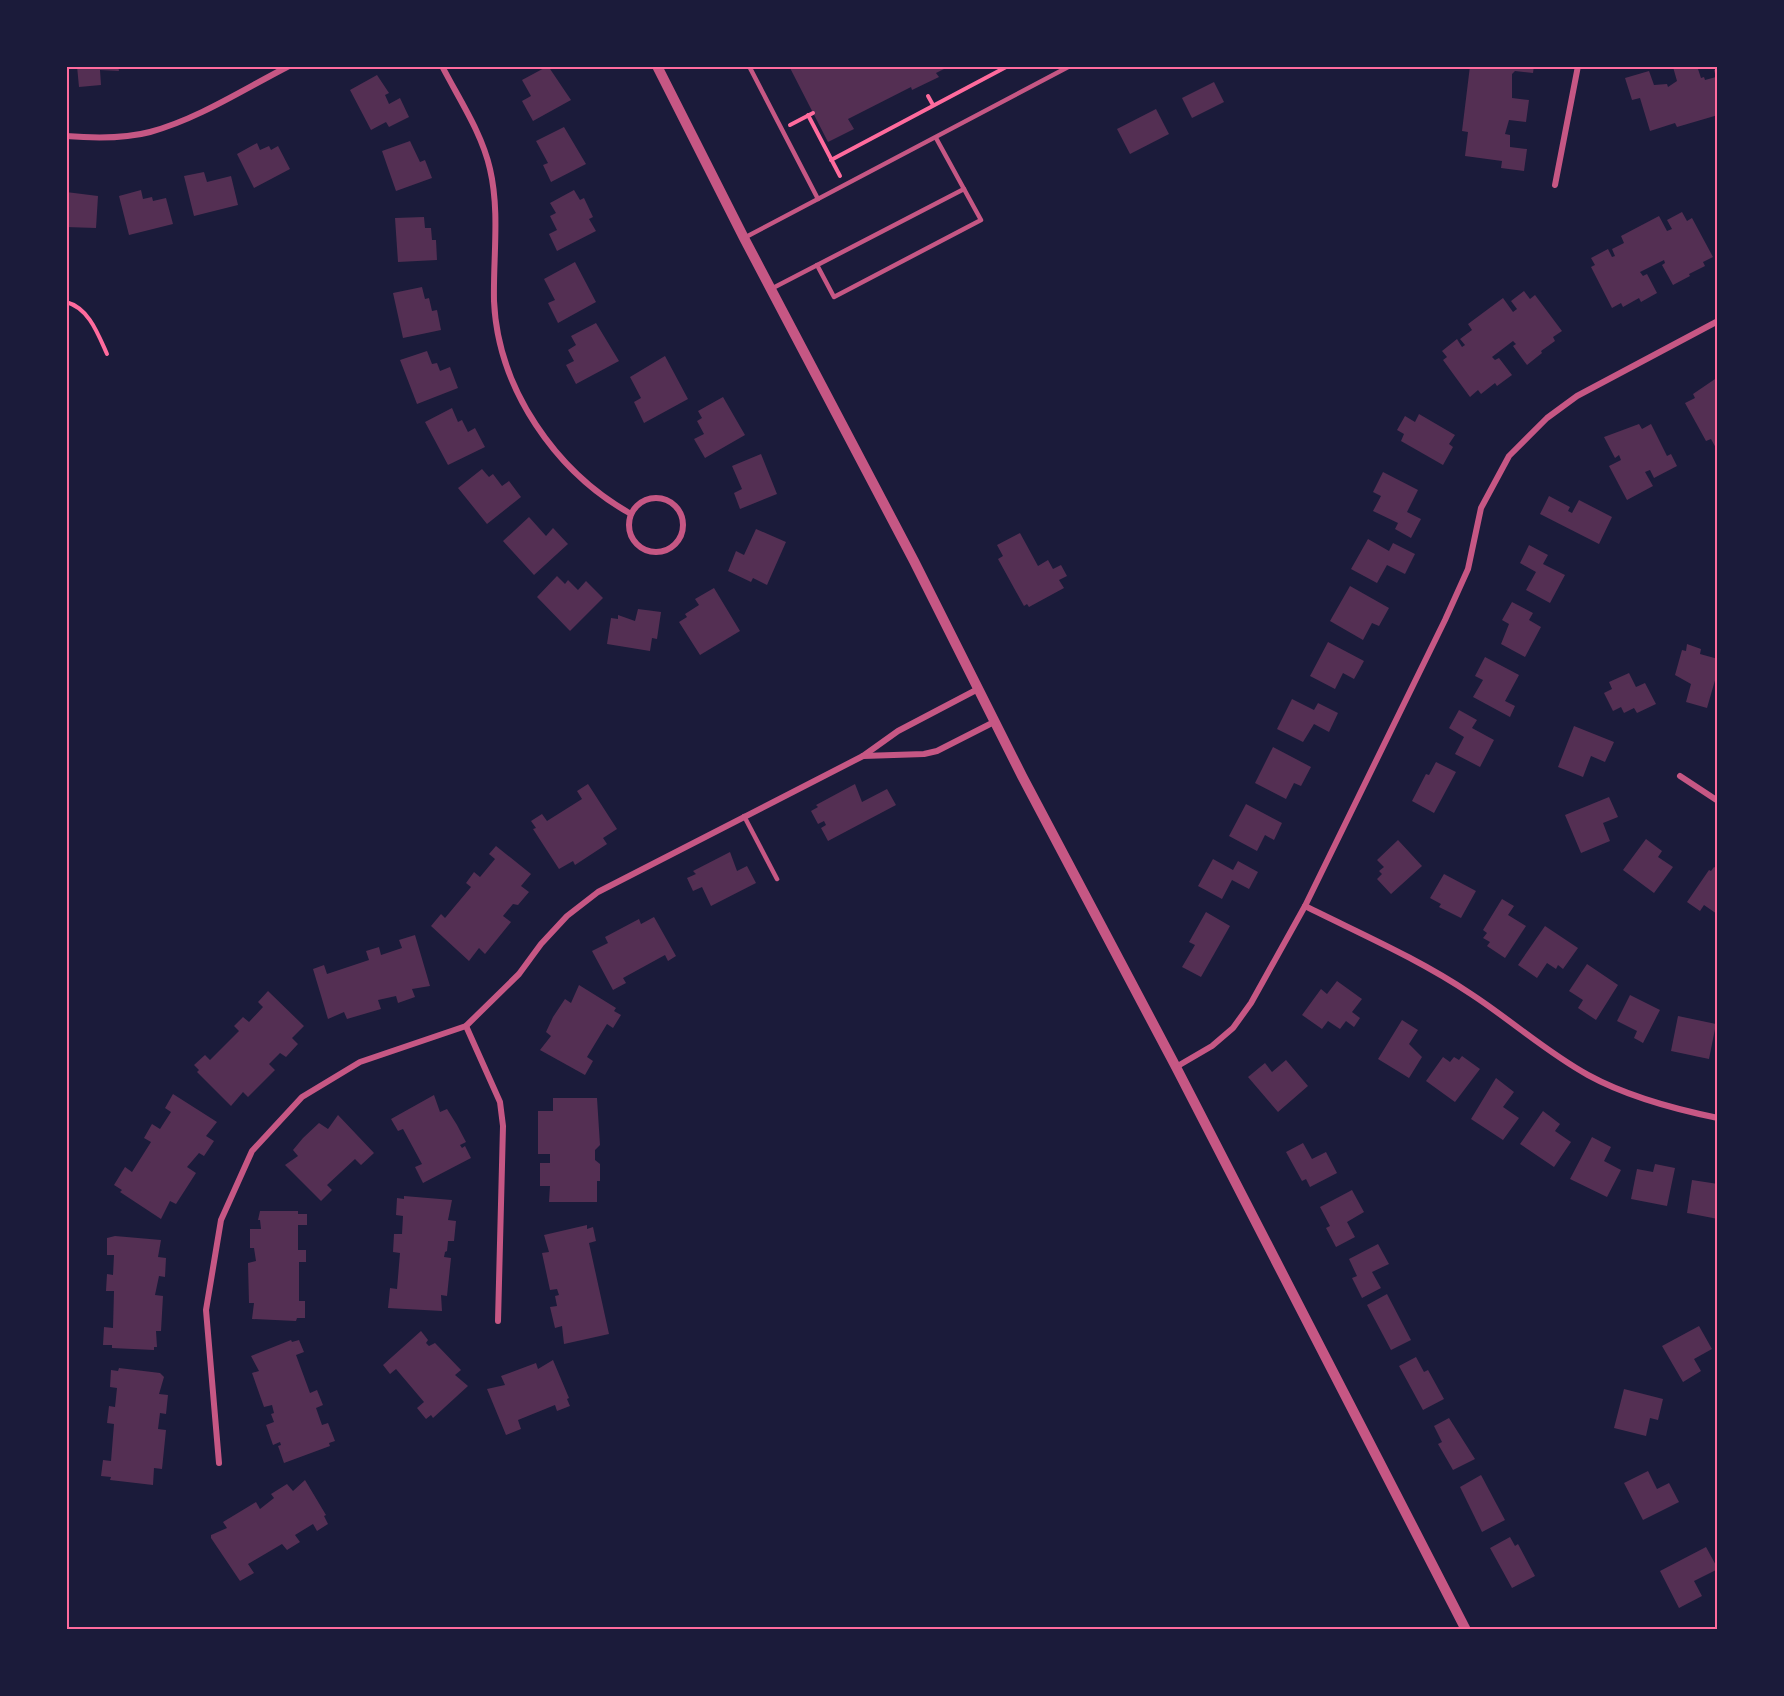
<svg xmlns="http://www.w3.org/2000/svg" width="1784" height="1696" font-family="'Work Sans',sans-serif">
  <rect width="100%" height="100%" fill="#1b1b3a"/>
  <g fill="#542f53">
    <path d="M 77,66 L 118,66 L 119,71 L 100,70 L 101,85 L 79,87 Z"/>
    <path d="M 548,66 L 571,100 L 533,121 L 522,101 L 531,96 L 522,80 Z"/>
    <path d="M 789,66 L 950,66 L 936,73 L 939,77 L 912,90 L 911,87 L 848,119 L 854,129 L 828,142 Z"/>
    <path d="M 1470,66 L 1534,66 L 1533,73 L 1515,71 L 1512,74 L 1512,98 L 1529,100 L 1526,122 L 1509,120 L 1505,134 L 1510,135 L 1510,147 L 1527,149 L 1524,171 L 1501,168 L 1502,161 L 1465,156 L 1468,132 L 1462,131 Z"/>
    <path d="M 1697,66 L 1701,78 L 1704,77 L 1705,80 L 1716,77 L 1714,70 L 1718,69 L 1718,115 L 1677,127 L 1675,123 L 1650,131 L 1640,98 L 1632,100 L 1625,78 L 1649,71 L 1654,85 L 1667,84 L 1668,87 L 1677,81 L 1673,67 Z"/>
    <path d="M 377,75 L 389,93 L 385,95 L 389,104 L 400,98 L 409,117 L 389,127 L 386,122 L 371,130 L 350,90 Z"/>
    <path d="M 1214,82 L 1224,102 L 1192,118 L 1182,98 Z"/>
    <path d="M 1156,109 L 1169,134 L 1130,154 L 1117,129 Z"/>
    <path d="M 564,127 L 586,164 L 551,182 L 543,165 L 548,163 L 536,141 Z"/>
    <path d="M 410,141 L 420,162 L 425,160 L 432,178 L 396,191 L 382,151 Z"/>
    <path d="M 257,143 L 260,150 L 269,146 L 271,150 L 278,146 L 290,169 L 254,188 L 237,154 Z"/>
    <path d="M 204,172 L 207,182 L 231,176 L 238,205 L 194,216 L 184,176 Z"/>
    <path d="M 141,190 L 143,199 L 152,197 L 153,201 L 166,198 L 173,224 L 129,235 L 119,196 Z"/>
    <path d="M 574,190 L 580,200 L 584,198 L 593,217 L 589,219 L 596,231 L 557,251 L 549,234 L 557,230 L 550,216 L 556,213 L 550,203 Z"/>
    <path d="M 66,192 L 98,196 L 96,228 L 66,227 Z"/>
    <path d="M 1682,212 L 1687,221 L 1692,218 L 1713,257 L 1703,262 L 1705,266 L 1689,274 L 1690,276 L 1673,285 L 1662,265 L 1665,263 L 1664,260 L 1640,272 L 1643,276 L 1647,274 L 1657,293 L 1641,302 L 1639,298 L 1623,307 L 1621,303 L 1612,308 L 1591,267 L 1595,265 L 1591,258 L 1608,249 L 1612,257 L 1615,256 L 1612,249 L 1624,243 L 1621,236 L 1659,216 L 1667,231 L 1672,229 L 1667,220 Z"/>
    <path d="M 424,217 L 425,228 L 431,228 L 432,240 L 436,240 L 437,260 L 398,262 L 395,218 Z"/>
    <path d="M 575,262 L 596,302 L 558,323 L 548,303 L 555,300 L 544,279 Z"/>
    <path d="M 422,287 L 425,299 L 429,298 L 432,311 L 437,310 L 441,330 L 403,338 L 393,293 Z"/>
    <path d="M 1524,291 L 1530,299 L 1535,295 L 1562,331 L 1553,337 L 1555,341 L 1541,351 L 1542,353 L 1527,365 L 1513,346 L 1516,344 L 1513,341 L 1492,357 L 1495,360 L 1499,358 L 1512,375 L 1497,386 L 1495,383 L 1481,394 L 1478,390 L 1470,397 L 1443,360 L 1447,357 L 1442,351 L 1457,339 L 1462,347 L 1465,345 L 1460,339 L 1472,330 L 1468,324 L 1503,298 L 1513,312 L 1517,309 L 1511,301 Z"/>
    <path d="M 596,323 L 619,361 L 576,384 L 566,365 L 574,361 L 568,350 L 576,345 L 571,336 Z"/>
    <path d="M 427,351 L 432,364 L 437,363 L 440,371 L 450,367 L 458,388 L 417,404 L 400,360 Z"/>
    <path d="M 665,356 L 688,399 L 644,423 L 634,402 L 641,398 L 630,377 Z"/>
    <path d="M 1718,377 L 1718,446 L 1716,448 L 1711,439 L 1706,441 L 1685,403 L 1695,398 L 1693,394 Z"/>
    <path d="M 723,397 L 745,435 L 705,458 L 694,439 L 704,434 L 697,421 L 702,418 L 698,411 Z"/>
    <path d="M 452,408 L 458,422 L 462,420 L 468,432 L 475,428 L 485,447 L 448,465 L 425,422 Z"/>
    <path d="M 1419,414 L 1455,435 L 1449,444 L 1453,447 L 1443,465 L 1401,441 L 1404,434 L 1397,430 L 1405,416 L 1415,422 Z"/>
    <path d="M 1639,424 L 1642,429 L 1651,424 L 1667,456 L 1671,454 L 1677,466 L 1654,478 L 1650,470 L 1645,472 L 1653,486 L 1627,500 L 1609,466 L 1621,460 L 1619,455 L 1615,458 L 1604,437 Z"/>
    <path d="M 761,454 L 777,494 L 740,509 L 734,493 L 742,489 L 732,466 Z"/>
    <path d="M 482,469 L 489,477 L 493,474 L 502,486 L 509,481 L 521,497 L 487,524 L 458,488 Z"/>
    <path d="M 1383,472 L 1418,490 L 1407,512 L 1421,519 L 1411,538 L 1395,529 L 1398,523 L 1373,511 L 1381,496 L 1373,492 Z"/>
    <path d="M 1549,496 L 1570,507 L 1568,511 L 1572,513 L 1579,500 L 1612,517 L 1599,544 L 1540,514 Z"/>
    <path d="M 529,517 L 546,536 L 553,528 L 568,544 L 534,575 L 503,541 Z"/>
    <path d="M 756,529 L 786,542 L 767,585 L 753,578 L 751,582 L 728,571 L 736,551 L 744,555 Z"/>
    <path d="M 1020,533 L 1038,566 L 1048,560 L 1053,569 L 1061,565 L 1067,576 L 1059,580 L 1064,588 L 1029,607 L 1027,604 L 1024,606 L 998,559 L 1003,556 L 997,545 Z"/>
    <path d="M 1368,539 L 1389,551 L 1393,543 L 1415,554 L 1405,574 L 1387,565 L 1377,583 L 1351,569 Z"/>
    <path d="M 1529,545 L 1548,555 L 1543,564 L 1565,575 L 1550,603 L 1526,590 L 1536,572 L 1520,563 Z"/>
    <path d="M 557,576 L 565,584 L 568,580 L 578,590 L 586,581 L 603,598 L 570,631 L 537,597 Z"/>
    <path d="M 1350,586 L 1389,608 L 1379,626 L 1372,623 L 1363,640 L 1330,621 Z"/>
    <path d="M 714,588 L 740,631 L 700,655 L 679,622 L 687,617 L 685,614 L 699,605 L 695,599 Z"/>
    <path d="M 1512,602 L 1533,613 L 1529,620 L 1541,627 L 1525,657 L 1501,644 L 1509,624 L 1502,620 Z"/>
    <path d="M 638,609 L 661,612 L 657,639 L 652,638 L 650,651 L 607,644 L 611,618 L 618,619 L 618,615 L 635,621 Z"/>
    <path d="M 1328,642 L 1364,661 L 1354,679 L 1343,673 L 1335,689 L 1310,676 Z"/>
    <path d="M 1687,644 L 1701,649 L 1700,654 L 1718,659 L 1718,670 L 1707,708 L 1686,702 L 1691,684 L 1675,675 L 1682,650 L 1686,651 Z"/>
    <path d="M 1485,657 L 1519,675 L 1505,701 L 1515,706 L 1510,717 L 1473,697 L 1483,680 L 1475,676 Z"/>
    <path d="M 1629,673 L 1636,687 L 1645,683 L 1656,704 L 1637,713 L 1634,708 L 1624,713 L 1621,707 L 1613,711 L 1604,693 L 1612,689 L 1609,682 Z"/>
    <path d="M 1292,699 L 1314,710 L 1318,703 L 1338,713 L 1329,732 L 1314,724 L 1303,742 L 1277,729 Z"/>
    <path d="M 1459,710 L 1477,720 L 1472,728 L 1494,740 L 1480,767 L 1455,754 L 1464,737 L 1449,728 Z"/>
    <path d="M 1574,726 L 1614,742 L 1605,762 L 1591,756 L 1583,777 L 1558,767 Z"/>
    <path d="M 1273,747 L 1311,767 L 1301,786 L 1294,783 L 1286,799 L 1255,783 Z"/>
    <path d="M 1436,762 L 1456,772 L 1434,813 L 1412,801 L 1426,774 L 1429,775 Z"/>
    <path d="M 588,784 L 617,829 L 603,838 L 607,844 L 575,865 L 573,861 L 559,869 L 533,829 L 536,828 L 531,821 L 542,814 L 547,821 L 582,799 L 577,791 Z"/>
    <path d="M 855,784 L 862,802 L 887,789 L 896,805 L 828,841 L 821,828 L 826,825 L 824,821 L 818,824 L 811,811 L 818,807 L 816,805 Z"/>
    <path d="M 1609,797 L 1618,817 L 1603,823 L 1610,841 L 1581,853 L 1565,815 Z"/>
    <path d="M 1246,804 L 1282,823 L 1274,840 L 1265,835 L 1257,851 L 1229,836 Z"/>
    <path d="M 1646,839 L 1662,851 L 1658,857 L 1673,867 L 1654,893 L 1623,870 Z"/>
    <path d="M 1398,840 L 1422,866 L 1391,894 L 1377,879 L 1382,874 L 1379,871 L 1384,867 L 1377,860 Z"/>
    <path d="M 496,846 L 531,874 L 521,886 L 529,892 L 518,905 L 513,904 L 503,916 L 511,922 L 485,954 L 479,948 L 469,961 L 431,926 L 441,914 L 445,918 L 471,887 L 466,883 L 474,872 L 480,877 L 495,859 L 489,854 Z"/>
    <path d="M 730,852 L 737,871 L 747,866 L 756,883 L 711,906 L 702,887 L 693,891 L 687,878 L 696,874 L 693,871 Z"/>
    <path d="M 1213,859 L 1233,870 L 1238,861 L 1258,872 L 1249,889 L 1232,880 L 1222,899 L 1198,886 Z"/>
    <path d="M 1714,867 L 1718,869 L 1717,914 L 1704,905 L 1700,911 L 1687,902 L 1709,870 L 1711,871 Z"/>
    <path d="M 1444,874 L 1476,891 L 1461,918 L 1439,907 L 1441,904 L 1430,898 Z"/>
    <path d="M 1502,899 L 1514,906 L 1508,915 L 1526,926 L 1505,958 L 1487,946 L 1490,942 L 1483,938 L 1487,933 L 1483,930 Z"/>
    <path d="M 1206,912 L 1230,926 L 1201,977 L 1182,967 L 1195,945 L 1189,942 Z"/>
    <path d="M 654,917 L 676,956 L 668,961 L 665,955 L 623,978 L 626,983 L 613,990 L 592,951 L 608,943 L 605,937 L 639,919 L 641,924 Z"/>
    <path d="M 1545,926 L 1578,948 L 1563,969 L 1558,965 L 1556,969 L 1547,963 L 1537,978 L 1518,965 Z"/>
    <path d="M 415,935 L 430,986 L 412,989 L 415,997 L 398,1003 L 396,996 L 378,1000 L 381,1009 L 347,1019 L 344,1012 L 328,1019 L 313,969 L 324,965 L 327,974 L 369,960 L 366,951 L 379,947 L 381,955 L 402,948 L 399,940 Z"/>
    <path d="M 1587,964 L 1618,985 L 1596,1020 L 1578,1008 L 1583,1000 L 1569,991 Z"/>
    <path d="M 1337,981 L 1362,999 L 1352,1012 L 1360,1018 L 1354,1027 L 1346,1021 L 1340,1029 L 1328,1021 L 1322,1029 L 1302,1015 L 1321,989 L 1327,994 Z"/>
    <path d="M 579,985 L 616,1008 L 614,1011 L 621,1015 L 613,1028 L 607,1024 L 587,1057 L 593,1061 L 585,1075 L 540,1050 L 551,1036 L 546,1032 L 553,1017 L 565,999 L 571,1003 Z"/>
    <path d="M 268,991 L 304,1026 L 292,1038 L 298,1044 L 286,1057 L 280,1053 L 269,1064 L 275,1070 L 248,1097 L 243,1092 L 231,1106 L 197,1072 L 199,1070 L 194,1065 L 205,1055 L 210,1060 L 239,1031 L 234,1026 L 243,1017 L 249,1022 L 263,1007 L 258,1002 Z"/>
    <path d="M 1630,995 L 1660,1010 L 1643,1043 L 1634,1038 L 1637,1031 L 1617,1021 Z"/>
    <path d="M 1678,1016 L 1716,1024 L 1709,1059 L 1671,1051 Z"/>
    <path d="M 1402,1020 L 1418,1030 L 1409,1044 L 1422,1057 L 1409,1078 L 1378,1059 Z"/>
    <path d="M 1462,1056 L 1480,1069 L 1455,1102 L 1426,1081 L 1443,1057 L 1450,1062 L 1454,1057 L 1459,1060 Z"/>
    <path d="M 1286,1060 L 1308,1086 L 1278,1112 L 1248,1077 L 1265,1063 L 1272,1072 Z"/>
    <path d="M 1496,1078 L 1514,1092 L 1503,1107 L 1519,1118 L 1503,1140 L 1471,1119 Z"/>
    <path d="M 173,1094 L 217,1122 L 206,1136 L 214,1141 L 204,1156 L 199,1153 L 187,1167 L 196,1173 L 176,1204 L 170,1201 L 161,1219 L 120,1192 L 122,1190 L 114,1185 L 125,1167 L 132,1172 L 151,1142 L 144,1138 L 152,1124 L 160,1129 L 171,1112 L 165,1108 Z"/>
    <path d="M 434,1095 L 440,1112 L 447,1109 L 457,1125 L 466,1142 L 460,1145 L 462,1148 L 465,1146 L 471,1158 L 423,1183 L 415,1167 L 422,1164 L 403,1129 L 398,1131 L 391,1119 Z"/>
    <path d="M 553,1098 L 597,1098 L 600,1145 L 595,1150 L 595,1160 L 600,1164 L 600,1181 L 597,1181 L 597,1202 L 549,1202 L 550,1186 L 540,1186 L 540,1163 L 550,1163 L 550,1154 L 538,1154 L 538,1111 L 553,1111 Z"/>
    <path d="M 1543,1111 L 1560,1124 L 1555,1131 L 1571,1142 L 1554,1167 L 1520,1144 Z"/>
    <path d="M 338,1115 L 374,1153 L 361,1165 L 355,1159 L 327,1185 L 332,1190 L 321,1201 L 285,1165 L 298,1156 L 293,1150 L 303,1138 L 319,1123 L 328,1129 Z"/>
    <path d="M 1592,1137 L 1611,1147 L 1604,1161 L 1621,1170 L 1607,1197 L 1570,1179 Z"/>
    <path d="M 1303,1143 L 1312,1159 L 1326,1152 L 1337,1173 L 1310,1187 L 1306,1179 L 1302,1181 L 1286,1152 Z"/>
    <path d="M 1655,1164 L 1675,1168 L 1667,1206 L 1631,1199 L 1637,1169 L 1653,1172 Z"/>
    <path d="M 1692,1180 L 1718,1184 L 1718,1219 L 1687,1213 Z"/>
    <path d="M 1352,1190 L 1364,1212 L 1347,1222 L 1355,1237 L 1336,1247 L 1326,1228 L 1330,1226 L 1320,1207 Z"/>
    <path d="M 404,1196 L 452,1200 L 448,1220 L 456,1221 L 454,1241 L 448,1241 L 447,1251 L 445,1252 L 444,1257 L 451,1258 L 447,1296 L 441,1295 L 442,1311 L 388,1308 L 390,1288 L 397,1289 L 400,1253 L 393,1252 L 394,1234 L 402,1234 L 403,1216 L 396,1215 L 397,1198 L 404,1199 Z"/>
    <path d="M 260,1211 L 298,1211 L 298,1214 L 307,1214 L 307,1225 L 298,1225 L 298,1250 L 306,1250 L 306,1262 L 299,1262 L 299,1301 L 305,1301 L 305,1318 L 297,1318 L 296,1321 L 252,1319 L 254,1303 L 249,1303 L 248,1263 L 256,1261 L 254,1248 L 250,1248 L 250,1229 L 261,1229 L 260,1220 L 258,1220 Z"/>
    <path d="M 587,1225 L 587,1229 L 593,1227 L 596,1241 L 589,1243 L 609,1334 L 564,1344 L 562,1326 L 555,1328 L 550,1307 L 557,1306 L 555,1296 L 559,1295 L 557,1289 L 550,1290 L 542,1253 L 549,1252 L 544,1235 Z"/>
    <path d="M 115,1236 L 161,1240 L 158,1257 L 166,1258 L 165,1277 L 159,1276 L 155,1295 L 163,1296 L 161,1331 L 156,1331 L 157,1347 L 154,1347 L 154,1350 L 112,1348 L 112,1345 L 103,1345 L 104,1327 L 113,1328 L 114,1291 L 106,1291 L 107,1274 L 113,1275 L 114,1255 L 107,1255 L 107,1238 Z"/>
    <path d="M 1378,1244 L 1389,1264 L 1372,1272 L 1381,1288 L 1362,1298 L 1352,1278 L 1357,1276 L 1349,1259 Z"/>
    <path d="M 1387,1294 L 1411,1340 L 1391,1350 L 1367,1305 Z"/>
    <path d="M 1699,1326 L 1712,1349 L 1694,1359 L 1701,1371 L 1683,1382 L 1662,1346 Z"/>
    <path d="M 421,1331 L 428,1340 L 426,1343 L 429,1346 L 435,1343 L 461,1370 L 455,1375 L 468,1386 L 433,1418 L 431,1415 L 426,1419 L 417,1408 L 424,1402 L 396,1369 L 390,1374 L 383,1365 Z"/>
    <path d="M 291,1340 L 292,1342 L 299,1340 L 304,1352 L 296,1355 L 310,1393 L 317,1390 L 323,1405 L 316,1408 L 322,1425 L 328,1423 L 335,1441 L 329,1443 L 330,1446 L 284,1463 L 278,1446 L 281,1445 L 280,1442 L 273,1445 L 266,1425 L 274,1422 L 271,1414 L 274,1413 L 272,1405 L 264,1407 L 252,1373 L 259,1371 L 251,1356 Z"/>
    <path d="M 1416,1357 L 1424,1372 L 1428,1370 L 1444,1399 L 1423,1410 L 1399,1366 Z"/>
    <path d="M 553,1360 L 569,1398 L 567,1399 L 570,1406 L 557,1411 L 555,1405 L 518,1420 L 521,1429 L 506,1435 L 487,1389 L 505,1385 L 501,1376 L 536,1363 L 538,1369 Z"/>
    <path d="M 119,1368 L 160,1373 L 164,1377 L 159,1394 L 168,1395 L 166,1414 L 160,1413 L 158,1429 L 166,1430 L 162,1469 L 154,1468 L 153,1485 L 110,1480 L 111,1477 L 101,1476 L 103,1460 L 111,1461 L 114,1424 L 107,1423 L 109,1406 L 115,1407 L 117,1388 L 110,1387 L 111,1370 L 118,1371 Z"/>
    <path d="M 1624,1389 L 1663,1399 L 1658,1420 L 1650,1418 L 1646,1436 L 1614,1428 Z"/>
    <path d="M 1449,1418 L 1475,1459 L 1453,1470 L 1438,1444 L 1442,1442 L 1434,1426 Z"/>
    <path d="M 1648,1471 L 1657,1489 L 1669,1483 L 1679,1502 L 1643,1520 L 1624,1483 Z"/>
    <path d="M 1481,1475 L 1505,1520 L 1482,1532 L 1460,1487 Z"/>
    <path d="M 305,1480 L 326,1515 L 324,1516 L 328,1524 L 317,1531 L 313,1524 L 295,1535 L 300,1542 L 287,1550 L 282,1544 L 248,1564 L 254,1573 L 240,1581 L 211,1538 L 211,1535 L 227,1528 L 223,1522 L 256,1502 L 260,1509 L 274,1498 L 271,1494 L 287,1484 L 293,1491 Z"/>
    <path d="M 1510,1537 L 1515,1546 L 1518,1544 L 1535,1576 L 1512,1588 L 1490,1548 Z"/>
    <path d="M 1706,1547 L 1718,1569 L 1694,1581 L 1702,1596 L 1679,1608 L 1660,1571 Z"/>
  </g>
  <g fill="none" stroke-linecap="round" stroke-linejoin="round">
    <g stroke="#ff6b9d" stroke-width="4">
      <path d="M 928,96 L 933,105"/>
      <path d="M 808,115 L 840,176"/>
      <path d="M 790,125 L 813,113"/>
      <path d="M 831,160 L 1008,66"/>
      <path d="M 66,302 C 89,308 98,334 107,354"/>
    </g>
    <g stroke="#c65784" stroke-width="4.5">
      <path d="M 749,66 L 818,199"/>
      <path d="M 744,238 L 1070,66"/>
      <path d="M 817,265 L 834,297 L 981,220 L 936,138"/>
      <path d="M 771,289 L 964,189"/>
      <path d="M 744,816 L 777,879"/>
    </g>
    <g stroke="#c65784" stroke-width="6">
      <path d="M 442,66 C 459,99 482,133 490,169 C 500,212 493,257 494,301 C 498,389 556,472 631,514"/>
      <path d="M 66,136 C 92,138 124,139 150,132 C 198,119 244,89 289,66"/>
      <path d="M 1555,185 L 1578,66"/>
      <circle cx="656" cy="525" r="27"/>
      <path d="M 863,756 L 924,754 L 937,751 L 994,722"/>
      <path d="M 1680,776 L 1718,801"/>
      <path d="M 1305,906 C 1361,934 1419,959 1471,994 C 1511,1020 1546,1052 1588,1075 C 1628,1097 1674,1109 1718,1118"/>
      <path d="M 466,1026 L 500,1102 L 503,1126 L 498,1321"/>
      <path d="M 1176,1067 L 1212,1046 L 1233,1028 L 1251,1003 L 1305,906 L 1445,620 L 1468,569 L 1481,508 L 1509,456 L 1547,418 L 1577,396 L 1718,321"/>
      <path d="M 219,1463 L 206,1310 L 221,1220 L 252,1151 L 302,1097 L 360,1062 L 466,1026 L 519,974 L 541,944 L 567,916 L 598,892 L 863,756 L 898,731 L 978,689"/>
    </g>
    <path stroke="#c65784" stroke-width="10" d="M 657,66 L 744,238 L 914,561 L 1022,776 L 1176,1067 L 1466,1630"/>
  </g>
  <rect width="1784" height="1696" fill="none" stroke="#1b1b3a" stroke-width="135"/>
  <rect x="68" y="68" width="1648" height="1560" fill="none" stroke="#ff6b9d" stroke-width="2"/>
</svg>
